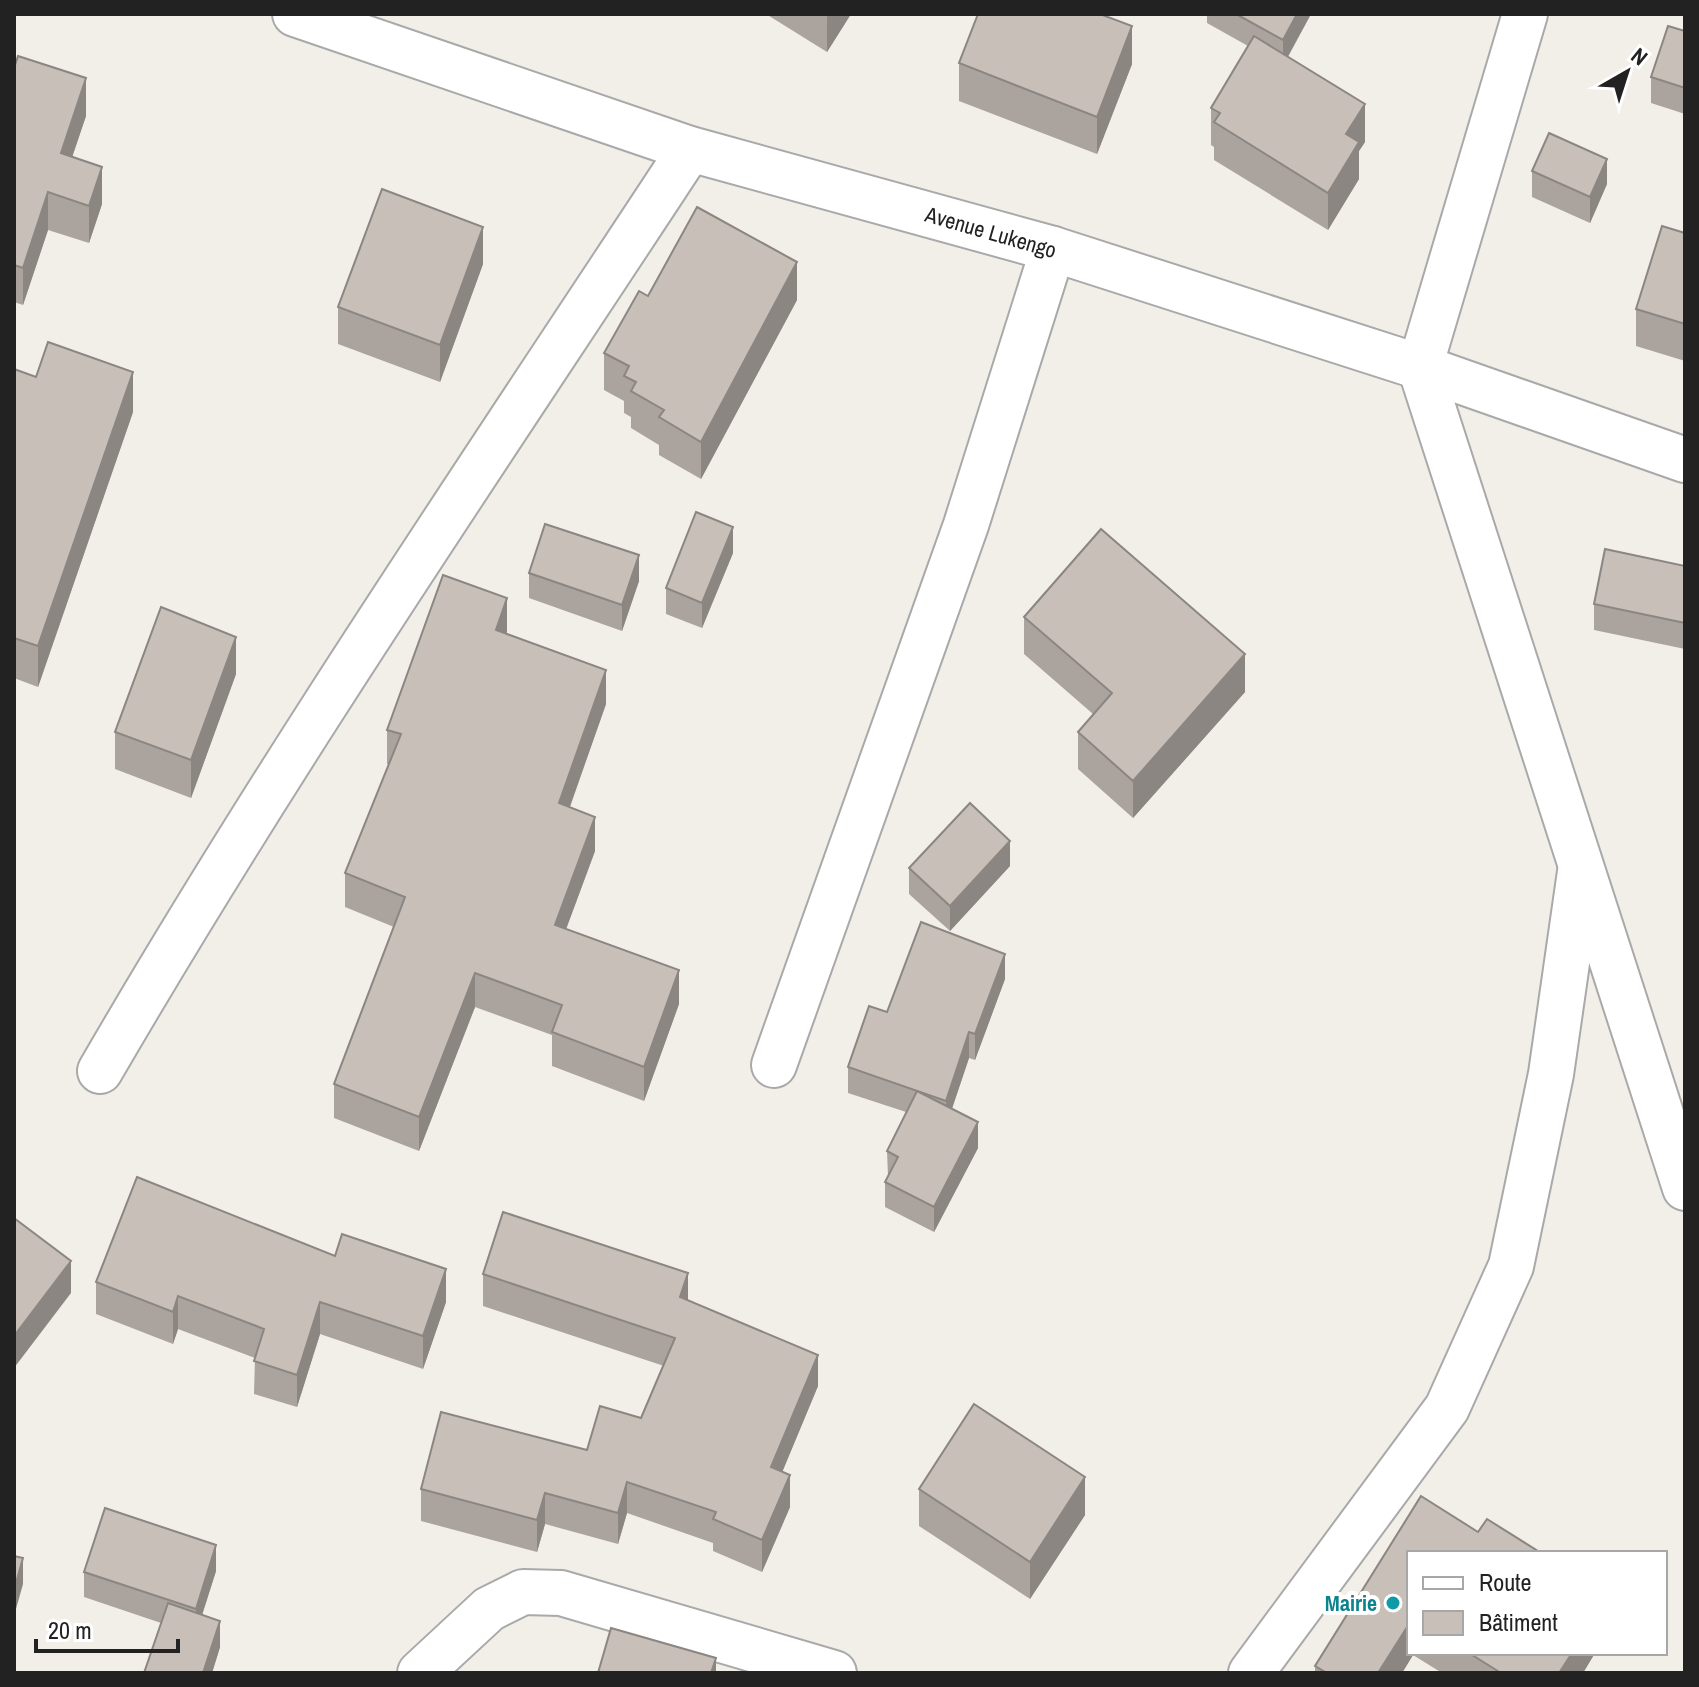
<svg xmlns="http://www.w3.org/2000/svg" width="1699" height="1687" font-family="'Archivo Narrow',sans-serif">
  <rect width="100%" height="100%" fill="#f2efe9"/>
  <g fill="none" stroke-linecap="round" stroke-linejoin="round">
    <g stroke="#a9a9a9" stroke-width="48">
      <g id="minor">
        <path d="M 295,14 L 690,149 L 1053,249 L 1420,367 L 1685,460"/>
        <path d="M 1525,14 L 1420,367 L 1685,1188"/>
        <path d="M 774,1065 L 966,525 L 1053,249"/>
        <path d="M 100,1071 C 283,756 490,454 690,149"/>
        <path d="M 420,1673 L 489,1609 L 523,1592 L 561,1593 L 834,1673"/>
        <path d="M 1251,1673 L 1447,1408 L 1511,1266 L 1551,1074 L 1580,872"/>
      </g>
    </g>
    <use href="#minor" stroke="#fff" stroke-width="44"/>
  </g>
  <g fill="#aba49e">
    <path d="M 766,14 L 851,14 L 827,52 Z"/>
    <path d="M 1207,14 L 1311,14 L 1288,57 L 1365,142 L 1359,151 L 1359,179 L 1328,230 L 1214,160 L 1214,147 L 1211,145 L 1211,108 L 1248,46 L 1207,23 Z"/>
    <path d="M 1685,31 L 1685,114 L 1651,103 L 1651,77 Z"/>
    <path d="M 959,63 L 1132,64 L 1097,154 L 959,101 Z"/>
    <path d="M 14,68 L 86,116 L 72,157 L 102,204 L 89,243 L 48,230 L 23,305 L 14,302 Z"/>
    <path d="M 1532,171 L 1607,184 L 1590,223 L 1532,197 Z"/>
    <path d="M 1685,233 L 1685,361 L 1636,346 L 1636,309 Z"/>
    <path d="M 483,264 L 440,382 L 338,344 L 338,307 Z"/>
    <path d="M 648,296 L 797,300 L 701,479 L 659,455 L 659,445 L 631,428 L 631,417 L 624,413 L 624,401 L 604,390 L 604,353 Z"/>
    <path d="M 14,369 L 133,412 L 38,687 L 14,678 Z"/>
    <path d="M 733,553 L 702,628 L 666,614 L 666,588 Z"/>
    <path d="M 1685,566 L 1685,649 L 1594,630 L 1594,604 Z"/>
    <path d="M 529,573 L 639,581 L 622,631 L 529,598 Z"/>
    <path d="M 1024,617 L 1245,692 L 1133,818 L 1078,769 L 1078,732 L 1093,714 L 1024,654 Z"/>
    <path d="M 507,632 L 507,634 L 606,704 L 570,807 L 595,851 L 566,929 L 679,1004 L 644,1101 L 552,1066 L 552,1035 L 475,1007 L 419,1151 L 334,1118 L 334,1084 L 394,927 L 345,907 L 345,873 L 389,764 L 387,764 L 387,730 Z"/>
    <path d="M 236,674 L 191,798 L 115,769 L 115,732 Z"/>
    <path d="M 1010,866 L 950,931 L 909,894 L 909,868 Z"/>
    <path d="M 1005,979 L 975,1060 L 969,1058 L 952,1109 L 978,1148 L 934,1232 L 885,1207 L 885,1182 L 888,1177 L 887,1151 L 906,1112 L 848,1093 L 848,1067 L 887,1012 Z"/>
    <path d="M 483,1274 L 688,1300 L 818,1386 L 782,1472 L 790,1507 L 762,1572 L 713,1551 L 713,1543 L 627,1513 L 618,1544 L 545,1524 L 537,1552 L 421,1521 L 421,1489 L 587,1450 L 641,1418 L 664,1366 L 483,1306 Z"/>
    <path d="M 96,1282 L 446,1302 L 423,1369 L 320,1334 L 297,1407 L 254,1394 L 255,1358 L 178,1329 L 173,1344 L 96,1314 Z"/>
    <path d="M 919,1489 L 1085,1515 L 1030,1599 L 919,1526 Z"/>
    <path d="M 1421,1496 L 1478,1532 L 1487,1519 L 1541,1553 L 1409,1553 L 1409,1653 L 1595,1653 L 1583,1673 L 1442,1673 L 1413,1655 L 1402,1673 L 1315,1673 L 1315,1666 Z"/>
    <path d="M 216,1571 L 202,1615 L 220,1647 L 212,1673 L 144,1673 L 161,1623 L 84,1597 L 84,1572 Z"/>
  </g>
  <g fill="#8b8681">
    <path d="M 829,14 L 851,14 L 827,52 L 827,17 Z"/>
    <path d="M 1297,14 L 1311,14 L 1283,65 L 1283,40 Z"/>
    <path d="M 1132,26 L 1132,64 L 1097,154 L 1097,117 Z"/>
    <path d="M 86,78 L 86,116 L 61,190 L 61,153 Z"/>
    <path d="M 1365,104 L 1365,142 L 1359,151 L 1359,179 L 1328,230 L 1328,193 L 1346,134 Z"/>
    <path d="M 1607,159 L 1607,184 L 1590,223 L 1590,197 Z"/>
    <path d="M 102,167 L 102,204 L 89,243 L 89,206 Z"/>
    <path d="M 48,192 L 48,230 L 23,305 L 23,268 Z"/>
    <path d="M 483,227 L 483,264 L 440,382 L 440,345 Z"/>
    <path d="M 797,262 L 797,300 L 701,479 L 701,442 Z"/>
    <path d="M 133,372 L 133,412 L 38,687 L 38,646 Z"/>
    <path d="M 733,527 L 733,553 L 702,628 L 702,603 Z"/>
    <path d="M 639,555 L 639,581 L 622,631 L 622,605 Z"/>
    <path d="M 507,598 L 507,632 L 496,664 L 496,630 Z"/>
    <path d="M 236,637 L 236,674 L 191,798 L 191,760 Z"/>
    <path d="M 1245,654 L 1245,692 L 1133,818 L 1133,781 Z"/>
    <path d="M 606,670 L 606,704 L 559,837 L 559,803 Z"/>
    <path d="M 595,817 L 595,851 L 555,959 L 555,925 Z"/>
    <path d="M 1010,841 L 1010,866 L 950,931 L 950,906 Z"/>
    <path d="M 1005,954 L 1005,979 L 975,1060 L 975,1034 Z"/>
    <path d="M 679,970 L 679,1004 L 644,1101 L 644,1067 Z"/>
    <path d="M 475,973 L 475,1007 L 419,1151 L 419,1117 Z"/>
    <path d="M 969,1032 L 969,1058 L 946,1126 L 946,1101 Z"/>
    <path d="M 978,1122 L 978,1148 L 934,1232 L 934,1207 Z"/>
    <path d="M 71,1261 L 71,1293 L 14,1368 L 14,1336 Z"/>
    <path d="M 446,1269 L 446,1302 L 423,1369 L 423,1336 Z"/>
    <path d="M 688,1273 L 688,1305 L 680,1297 Z"/>
    <path d="M 178,1296 L 178,1329 L 173,1344 L 173,1312 Z"/>
    <path d="M 320,1302 L 320,1334 L 297,1407 L 297,1375 Z"/>
    <path d="M 818,1355 L 818,1386 L 771,1499 L 771,1467 Z"/>
    <path d="M 790,1475 L 790,1507 L 762,1572 L 762,1540 Z"/>
    <path d="M 1085,1477 L 1085,1515 L 1030,1599 L 1030,1562 Z"/>
    <path d="M 627,1482 L 627,1513 L 618,1544 L 618,1513 Z"/>
    <path d="M 545,1493 L 545,1524 L 537,1552 L 537,1520 Z"/>
    <path d="M 216,1545 L 216,1571 L 196,1634 L 196,1609 Z"/>
    <path d="M 23,1558 L 23,1584 L 14,1616 L 14,1590 Z"/>
    <path d="M 220,1621 L 220,1647 L 212,1673 L 203,1673 Z"/>
    <path d="M 1409,1624 L 1409,1653 L 1413,1653 L 1413,1655 L 1402,1673 L 1378,1673 Z"/>
    <path d="M 1572,1653 L 1595,1653 L 1583,1673 L 1559,1673 Z"/>
    <path d="M 716,1658 L 716,1673 L 711,1673 Z"/>
  </g>
  <g fill="#c7bfb8" stroke="#8b8681" stroke-width="2">
    <path d="M 978,14 L 1100,14 L 1132,26 L 1097,117 L 959,63 Z"/>
    <path d="M 1236,14 L 1297,14 L 1283,40 Z"/>
    <path d="M 1668,26 L 1685,31 L 1685,88 L 1651,77 Z"/>
    <path d="M 1254,36 L 1365,104 L 1346,134 L 1359,142 L 1328,193 L 1214,122 L 1220,113 L 1211,108 Z"/>
    <path d="M 18,56 L 86,78 L 61,153 L 102,167 L 89,206 L 48,192 L 23,268 L 14,265 L 14,68 Z"/>
    <path d="M 1549,133 L 1607,159 L 1590,197 L 1532,171 Z"/>
    <path d="M 382,189 L 483,227 L 440,345 L 338,307 Z"/>
    <path d="M 697,207 L 797,262 L 701,442 L 659,417 L 664,410 L 631,391 L 636,382 L 624,376 L 629,366 L 604,353 L 639,291 L 648,296 Z"/>
    <path d="M 1662,226 L 1685,233 L 1685,324 L 1636,309 Z"/>
    <path d="M 48,342 L 133,372 L 38,646 L 14,638 L 14,369 L 36,377 Z"/>
    <path d="M 696,512 L 733,527 L 702,603 L 666,588 Z"/>
    <path d="M 545,524 L 639,555 L 622,605 L 529,573 Z"/>
    <path d="M 1101,529 L 1245,654 L 1133,781 L 1078,732 L 1112,693 L 1024,617 Z"/>
    <path d="M 1605,549 L 1685,566 L 1685,623 L 1594,604 Z"/>
    <path d="M 443,575 L 507,598 L 496,630 L 606,670 L 559,803 L 595,817 L 555,925 L 679,970 L 644,1067 L 552,1032 L 562,1005 L 475,973 L 419,1117 L 334,1084 L 405,897 L 345,873 L 401,734 L 387,730 Z"/>
    <path d="M 161,607 L 236,637 L 191,760 L 115,732 Z"/>
    <path d="M 970,803 L 1010,841 L 950,906 L 909,868 Z"/>
    <path d="M 921,922 L 1005,954 L 975,1034 L 969,1032 L 946,1101 L 848,1067 L 869,1006 L 887,1012 Z"/>
    <path d="M 917,1091 L 978,1122 L 934,1207 L 885,1182 L 898,1157 L 887,1151 Z"/>
    <path d="M 137,1177 L 335,1256 L 342,1234 L 446,1269 L 423,1336 L 320,1302 L 297,1375 L 254,1361 L 264,1329 L 178,1296 L 173,1312 L 96,1282 Z"/>
    <path d="M 503,1212 L 688,1273 L 680,1297 L 818,1355 L 771,1467 L 790,1475 L 762,1540 L 713,1519 L 716,1512 L 627,1482 L 618,1513 L 545,1493 L 537,1520 L 421,1489 L 441,1412 L 587,1450 L 600,1406 L 641,1418 L 675,1338 L 483,1274 Z"/>
    <path d="M 14,1218 L 71,1261 L 14,1336 Z"/>
    <path d="M 974,1404 L 1085,1477 L 1030,1562 L 919,1489 Z"/>
    <path d="M 1421,1496 L 1478,1532 L 1487,1519 L 1541,1553 L 1409,1553 L 1409,1624 L 1378,1673 L 1327,1673 L 1315,1666 Z"/>
    <path d="M 105,1508 L 216,1545 L 196,1609 L 84,1572 Z"/>
    <path d="M 14,1556 L 23,1558 L 14,1590 Z"/>
    <path d="M 168,1603 L 220,1621 L 203,1673 L 144,1673 Z"/>
    <path d="M 611,1628 L 716,1658 L 711,1673 L 598,1673 Z"/>
    <path d="M 1469,1653 L 1572,1653 L 1559,1673 L 1501,1673 Z"/>
  </g>
  <circle fill="#0f9aa8" stroke="#fff" stroke-width="3" cx="1393" cy="1603" r="8"/>
  <g text-anchor="middle" dominant-baseline="central" stroke-width="8" stroke-linejoin="round" paint-order="stroke">
    <g font-size="22" fill="#222" stroke="#fff">
      <text transform="translate(991 232) rotate(16)">Avenue Lukengo</text>
    </g>
    <g font-size="22" font-weight="bold" fill="#0d838f" stroke="#fff" text-anchor="end">
      <text x="1377" y="1603">Mairie</text>
    </g>
  </g>
  <rect width="1699" height="1687" fill="none" stroke="#222222" stroke-width="32"/>
  <rect x="1407" y="1551" width="260" height="104" fill="#ffffff" stroke="#a7a7a7" stroke-width="2"/>
  <rect x="1423" y="1577" width="40" height="12" fill="#ffffff" stroke="#a7a7a7" stroke-width="2"/>
  <text x="1479" y="1591" font-size="24" fill="#222222">Route</text>
  <rect x="1423" y="1611" width="40" height="24" fill="#c7bfb8" stroke="#a7a7a7" stroke-width="2"/>
  <text x="1479" y="1631" font-size="24" fill="#222222">Bâtiment</text>
  <g transform="translate(1627 72) rotate(39)" stroke="#ffffff" stroke-width="6" paint-order="stroke">
  <path d="M0-6L14 30L0 20L-14 30Z" fill="#222222"/>
  <text y="-12" font-size="22" font-weight="bold" text-anchor="middle" fill="#222222">N</text>
  </g>
  <path d="M36 1639v12h142v-12" fill="none" stroke="#222222" stroke-width="4"/>
  <text x="48" y="1639" font-size="24" fill="#222222" stroke="#ffffff" stroke-width="6" paint-order="stroke">20 m</text>
</svg>
